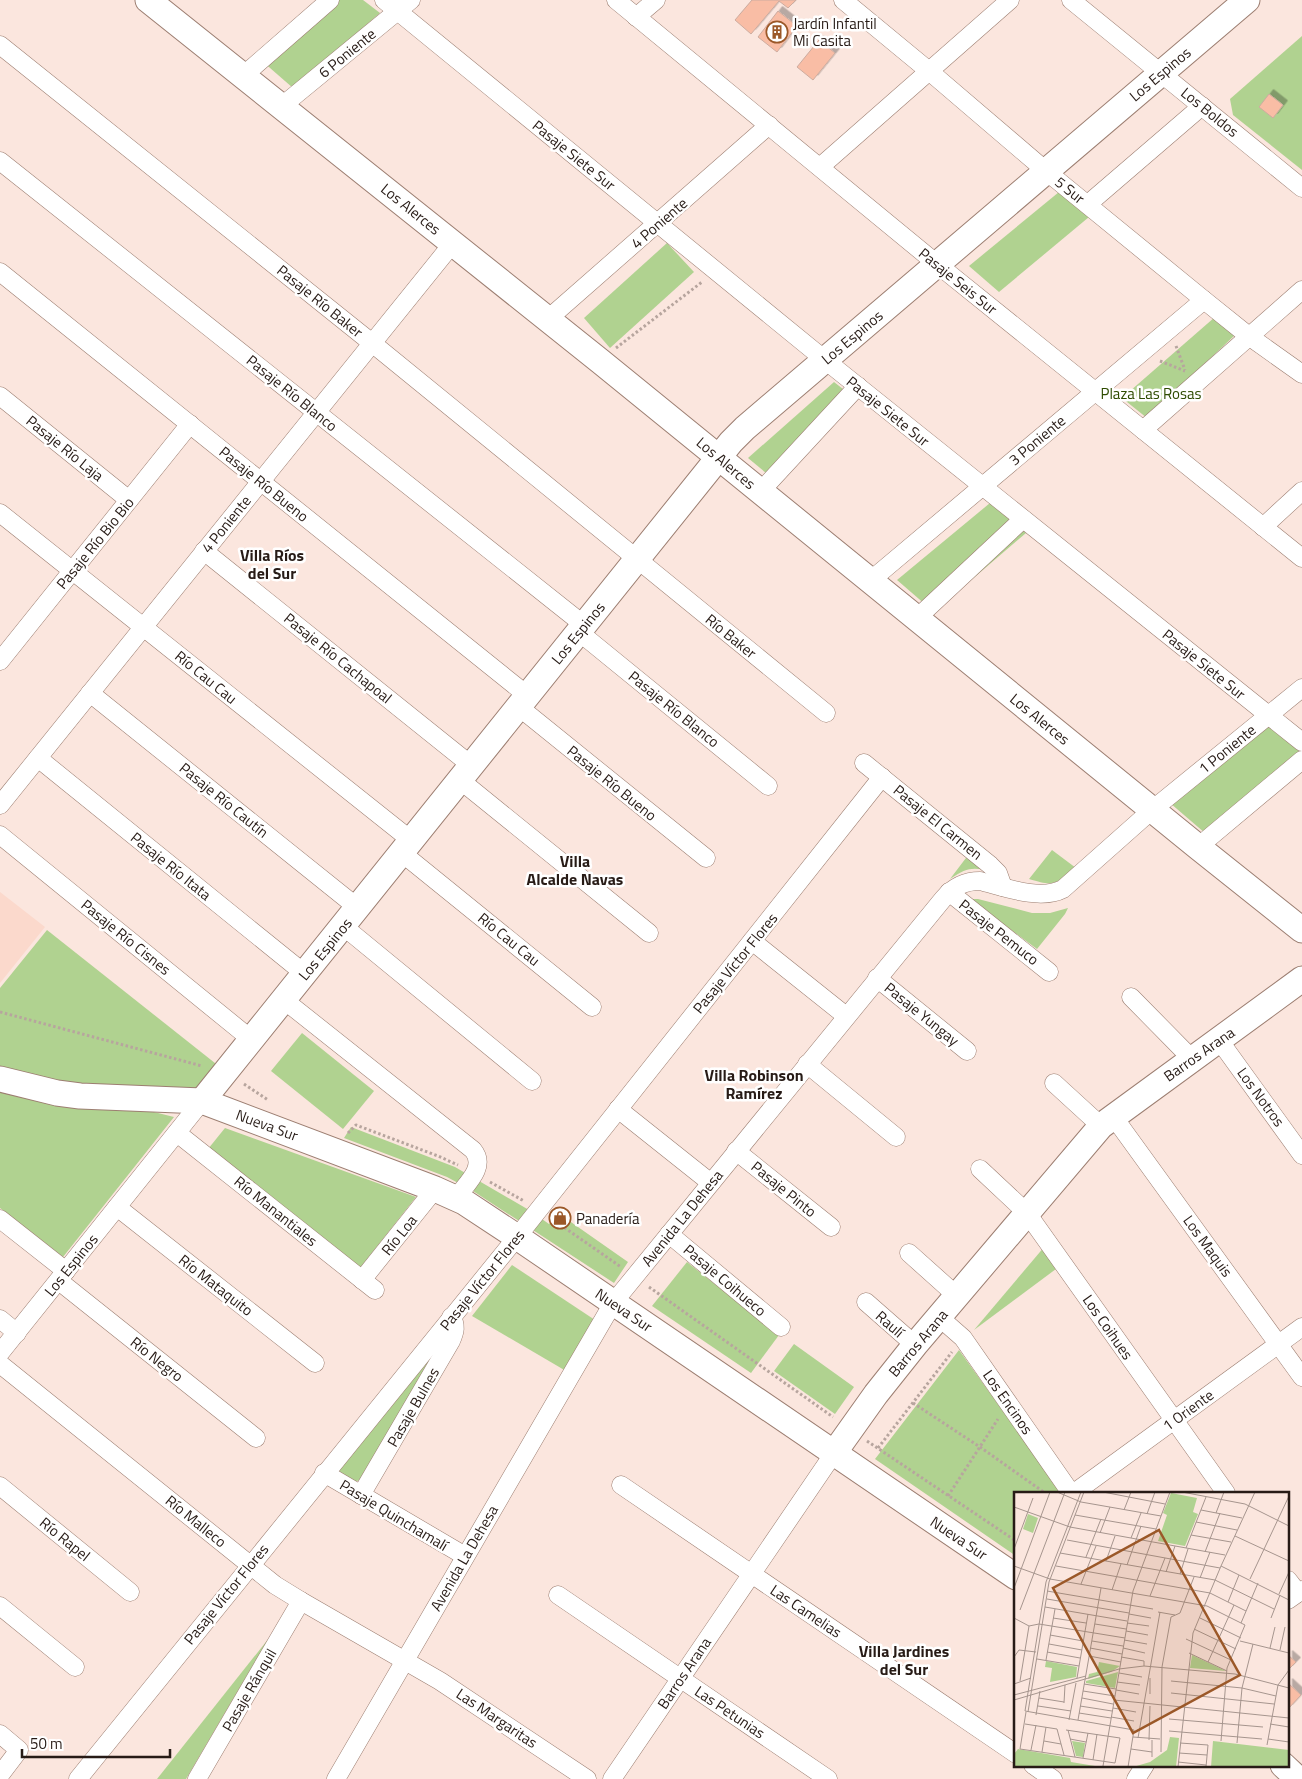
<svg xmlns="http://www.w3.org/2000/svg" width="1302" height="1779" font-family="'Titillium Web',sans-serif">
  <defs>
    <filter id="shadow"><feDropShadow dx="4.5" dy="-4.5" stdDeviation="0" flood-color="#0004"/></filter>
  </defs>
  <rect width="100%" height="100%" fill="#fbe6de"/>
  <path fill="#fbd9cc" d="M 0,892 L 45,927 L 0,983 Z"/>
  <g fill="#b0d290">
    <path d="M 333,0 L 363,0 L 380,13 L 293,88 L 262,61 Z"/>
    <path d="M 1302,36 L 1302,170 L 1233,115 L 1230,99 Z"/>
    <path d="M 1059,192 L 1089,217 L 999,292 L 969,266 Z"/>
    <path d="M 667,243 L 694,272 L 610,348 L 584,318 Z"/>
    <path d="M 1215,317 L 1235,335 L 1147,418 L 1122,398 Z"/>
    <path d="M 834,382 L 857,400 L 778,483 L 748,458 Z"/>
    <path d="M 990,503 L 1026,533 L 934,612 L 897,580 Z"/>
    <path d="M 1265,724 L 1301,752 L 1205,833 L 1170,803 Z"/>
    <path d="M 1052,850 L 1076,868 C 1055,884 1055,887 1029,879 Z"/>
    <path d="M 969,854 L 991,871 C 971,867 967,868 950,879 Z"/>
    <path d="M 969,899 L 978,899 L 1032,913 L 1050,913 L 1068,908 L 1065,914 L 1037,949 Z"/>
    <path d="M 47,930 L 225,1071 L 204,1092 L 57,1083 L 0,1067 L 0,988 Z"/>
    <path d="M 302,1033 L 374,1091 L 343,1129 L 271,1071 Z"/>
    <path d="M 0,1091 L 63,1107 L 154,1112 L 174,1117 L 63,1257 L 0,1208 Z"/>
    <path d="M 351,1127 L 455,1167 L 529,1210 L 549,1224 L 558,1213 L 628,1262 L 614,1283 L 473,1191 L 447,1177 L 344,1138 Z"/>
    <path d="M 225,1128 L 416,1197 L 360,1268 L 208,1149 Z"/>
    <path d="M 1045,1246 L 1060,1266 L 974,1330 Z"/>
    <path d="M 687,1262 L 779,1335 L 751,1373 L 652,1306 Z"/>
    <path d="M 512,1265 L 595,1320 L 566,1371 L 472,1316 Z"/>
    <path d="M 444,1338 L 361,1480 L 353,1482 L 339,1474 L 337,1466 Z"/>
    <path d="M 794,1344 L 854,1387 L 835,1414 L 774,1371 Z"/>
    <path d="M 959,1350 L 1062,1493 L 1016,1493 L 1016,1556 L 875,1459 Z"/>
    <path d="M 269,1638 L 186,1779 L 157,1779 Z"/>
  </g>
  <g fill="#f9bda5" stroke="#cdac9f" filter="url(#shadow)">
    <path d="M 752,0 L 796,0 L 788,8 L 779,1 L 751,34 L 735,20 Z"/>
    <path d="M 778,11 L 797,26 L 777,52 L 758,37 Z"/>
    <path d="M 819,40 L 835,53 L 813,80 L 797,67 Z"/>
    <path d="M 1269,94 L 1283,105 L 1273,118 L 1259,107 Z"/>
    <path d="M 1288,1655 L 1296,1662 L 1288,1670 Z"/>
    <path d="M 1288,1683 L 1301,1695 L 1288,1709 Z"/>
  </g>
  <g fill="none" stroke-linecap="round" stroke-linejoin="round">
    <g stroke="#9c7e71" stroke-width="19">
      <g id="street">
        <path d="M 384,0 L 825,360 L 1302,742"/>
        <path d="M 616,0 L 937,264 L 1302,558"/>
        <path d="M 843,0 L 929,71 L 1046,171 L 1204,300 L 1250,337 L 1302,374"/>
        <path d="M 1071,0 L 1302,188"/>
        <path d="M 636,17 L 656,0"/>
        <path d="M 0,45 L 372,343 L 826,713"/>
        <path d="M 244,75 L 330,0"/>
        <path d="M 282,106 L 411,0"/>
        <path d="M 0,161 L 584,625"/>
        <path d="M 820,167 L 1010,0"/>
        <path d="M 1088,204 L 1202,106"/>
        <path d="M 0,272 L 528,696"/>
        <path d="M 548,319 L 769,125"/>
        <path d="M 0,396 L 129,500"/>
        <path d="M 1143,430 L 1302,290"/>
        <path d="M 760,492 L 858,386"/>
        <path d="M 0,513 L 412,841"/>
        <path d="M 1263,527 L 1302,491"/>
        <path d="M 204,551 L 472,766"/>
        <path d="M 870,581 L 1204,300"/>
        <path d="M 916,619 L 1023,519"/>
        <path d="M 579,632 L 768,786"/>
        <path d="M 0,661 L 190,424"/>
        <path d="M 90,693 L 358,908"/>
        <path d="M 519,707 L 706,858"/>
        <path d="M 38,758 L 305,974"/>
        <path d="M 864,763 L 990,865 L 998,873 L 1003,887"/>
        <path d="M 460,780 L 649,933"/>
        <path d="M 0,805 L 453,243"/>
        <path d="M 0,835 L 252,1040"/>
        <path d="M 1198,847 L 1302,760"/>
        <path d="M 402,853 L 592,1007"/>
        <path d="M 949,892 L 1049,972"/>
        <path d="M 343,926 L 532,1081"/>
        <path d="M 752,941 L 846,1016"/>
        <path d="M 877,978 L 967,1051"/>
        <path d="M 1131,997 L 1192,1059"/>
        <path d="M 284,1000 L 473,1150 C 487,1167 466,1184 456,1198"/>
        <path d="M 1219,1040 L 1302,1155"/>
        <path d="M 807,1064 L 896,1137"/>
        <path d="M 1054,1083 L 1101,1126"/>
        <path d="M 618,1109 L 711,1183"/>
        <path d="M 1113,1116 L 1302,1377"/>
        <path d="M 177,1133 L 375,1290"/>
        <path d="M 736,1151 L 831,1227"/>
        <path d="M 980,1169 L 1027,1213 L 1226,1493"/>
        <path d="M 117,1207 L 315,1363"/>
        <path d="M 0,1219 L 66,1271"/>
        <path d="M 669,1234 L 781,1327"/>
        <path d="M 909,1253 L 957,1296"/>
        <path d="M 362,1280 L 435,1189"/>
        <path d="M 59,1281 L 256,1438"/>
        <path d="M 866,1302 L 915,1345"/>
        <path d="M 939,1317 L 963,1338 L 1071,1493"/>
        <path d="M 0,1319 L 17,1333"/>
        <path d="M 0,1353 L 202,1101"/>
        <path d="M 0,1364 L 275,1585 L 301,1601 L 440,1681 L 587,1779"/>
        <path d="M 324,1473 L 465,1556"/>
        <path d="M 621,1485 L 1016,1754"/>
        <path d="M 0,1486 L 130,1592"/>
        <path d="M 1074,1493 L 1302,1327"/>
        <path d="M 361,1495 L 451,1341 C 455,1332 457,1325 451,1317"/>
        <path d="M 1288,1580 L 1298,1593"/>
        <path d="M 558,1595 L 828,1779"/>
        <path d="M 1288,1600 L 1302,1590"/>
        <path d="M 0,1606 L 75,1667"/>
        <path d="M 0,1734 L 19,1750 L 0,1775"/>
        <path d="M 1033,1765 L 1053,1779"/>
        <path d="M 78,1779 L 517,1237 L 882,777"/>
        <path d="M 197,1779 L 301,1601"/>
        <path d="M 336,1779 L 613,1303 L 943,899 C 953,887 964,881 980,881 C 1004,887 1040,901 1063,889 L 1152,810 L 1302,688"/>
        <path d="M 612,1779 L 834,1453"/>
        <path d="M 1136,1779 L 1145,1765"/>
      </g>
    </g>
    <g stroke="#9c7e71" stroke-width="27">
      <g id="secondary">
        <path d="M 148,0 L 600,361 L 1198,847 L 1302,930"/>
        <path d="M 0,1079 L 57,1093 L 80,1096 L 202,1101 L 435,1189 L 464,1202 L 517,1237 L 1016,1577"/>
        <path d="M 202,1101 L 731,442 L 745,428 L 1247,0"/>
        <path d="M 834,1453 L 876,1394 L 915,1345 L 1101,1126 L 1302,979"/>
        <path d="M 1283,1765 L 1298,1779"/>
      </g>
    </g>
    <g stroke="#b7a59e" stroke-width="3" stroke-dasharray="2.5 2.5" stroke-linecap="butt">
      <path d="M 1176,346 L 1185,370"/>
      <path d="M 616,348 L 702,282"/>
      <path d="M 1160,361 L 1185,371"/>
      <path d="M 0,1012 L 202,1066"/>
      <path d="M 244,1084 L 268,1100"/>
      <path d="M 348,1133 L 356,1125 L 438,1156 L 458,1165"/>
      <path d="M 490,1182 L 524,1201"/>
      <path d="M 552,1219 L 621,1267"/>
      <path d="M 649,1287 L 833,1417"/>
      <path d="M 913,1403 L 980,1447 L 1045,1493"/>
      <path d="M 867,1441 L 1016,1541"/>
      <path d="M 878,1448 L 952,1352"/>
      <path d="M 948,1496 L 998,1419"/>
    </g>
    <use href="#street" stroke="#fff" stroke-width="18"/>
    <use href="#secondary" stroke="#fff" stroke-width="25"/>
  </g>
  <defs>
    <g id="building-ring" transform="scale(1.125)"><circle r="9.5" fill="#fff" stroke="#9b5828" stroke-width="1.5"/><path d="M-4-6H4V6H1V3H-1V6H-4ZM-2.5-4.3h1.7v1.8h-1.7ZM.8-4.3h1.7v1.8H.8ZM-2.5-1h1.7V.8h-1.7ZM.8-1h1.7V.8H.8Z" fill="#9b5828"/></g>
    <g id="shop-ring" transform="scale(1.125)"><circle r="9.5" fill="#fff" stroke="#9b5828" stroke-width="1.5"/><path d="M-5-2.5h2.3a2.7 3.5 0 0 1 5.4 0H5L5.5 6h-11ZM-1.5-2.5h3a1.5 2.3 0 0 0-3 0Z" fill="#9b5828"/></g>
  </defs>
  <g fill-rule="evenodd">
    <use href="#building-ring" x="777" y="32"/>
    <use href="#shop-ring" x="560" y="1218"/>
  </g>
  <g text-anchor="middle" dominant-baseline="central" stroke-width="5" stroke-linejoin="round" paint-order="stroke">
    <g font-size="15" fill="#271b16" stroke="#fff" text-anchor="start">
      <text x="793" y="23">Jardín Infantil<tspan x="793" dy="17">Mi Casita</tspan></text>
      <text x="576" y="1218">Panadería</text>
    </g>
    <g font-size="15" fill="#271b16" stroke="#fff">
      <text transform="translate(347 53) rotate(-39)">6 Poniente</text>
      <text transform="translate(1160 74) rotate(-40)">Los Espinos</text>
      <text transform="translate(1210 112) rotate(39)">Los Boldos</text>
      <text transform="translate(574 155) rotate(39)">Pasaje Siete Sur</text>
      <text transform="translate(1070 190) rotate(39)">5 Sur</text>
      <text transform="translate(411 209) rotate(39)">Los Alerces</text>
      <text transform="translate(659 223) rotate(-41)">4 Poniente</text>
      <text transform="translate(958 281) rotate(39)">Pasaje Seis Sur</text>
      <text transform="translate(320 301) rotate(39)">Pasaje Río Baker</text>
      <text transform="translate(852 337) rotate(-40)">Los Espinos</text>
      <text transform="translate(292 393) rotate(39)">Pasaje Río Blanco</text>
      <text transform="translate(888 411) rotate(39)">Pasaje Siete Sur</text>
      <text transform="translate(1037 440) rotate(-40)">3 Poniente</text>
      <text transform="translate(65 448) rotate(39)">Pasaje Río Laja</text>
      <text transform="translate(726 463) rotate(40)">Los Alerces</text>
      <text transform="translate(264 484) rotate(39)">Pasaje Río Bueno</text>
      <text transform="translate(226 524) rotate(-51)">4 Poniente</text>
      <text transform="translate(95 543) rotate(-51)">Pasaje Río Bio Bio</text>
      <text transform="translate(578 633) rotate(-51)">Los Espinos</text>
      <text transform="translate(731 636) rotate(39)">Río Baker</text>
      <text transform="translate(338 658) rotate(39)">Pasaje Río Cachapoal</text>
      <text transform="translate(1204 664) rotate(39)">Pasaje Siete Sur</text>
      <text transform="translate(206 677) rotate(39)">Río Cau Cau</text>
      <text transform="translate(674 709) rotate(39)">Pasaje Río Blanco</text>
      <text transform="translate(1040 719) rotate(39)">Los Alerces</text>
      <text transform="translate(1227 749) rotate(-39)">1 Poniente</text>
      <text transform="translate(612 783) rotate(39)">Pasaje Río Bueno</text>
      <text transform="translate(224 800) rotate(39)">Pasaje Río Cautín</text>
      <text transform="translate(938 822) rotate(39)">Pasaje El Carmen</text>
      <text transform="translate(171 866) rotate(39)">Pasaje Río Itata</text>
      <text transform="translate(999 932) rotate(38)">Pasaje Pemuco</text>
      <text transform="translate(126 937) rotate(39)">Pasaje Río Cisnes</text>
      <text transform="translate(509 939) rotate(39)">Río Cau Cau</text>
      <text transform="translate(325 949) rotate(-51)">Los Espinos</text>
      <text transform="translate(735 963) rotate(-51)">Pasaje Víctor Flores</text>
      <text transform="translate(922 1014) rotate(39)">Pasaje Yungay</text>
      <text transform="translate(1199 1054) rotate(-35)">Barros Arana</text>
      <text transform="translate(1261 1097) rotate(54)">Los Notros</text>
      <text transform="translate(267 1125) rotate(20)">Nueva Sur</text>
      <text transform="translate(784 1189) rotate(39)">Pasaje Pinto</text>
      <text transform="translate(276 1211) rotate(39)">Río Manantiales</text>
      <text transform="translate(682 1218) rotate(-51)">Avenida La Dehesa</text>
      <text transform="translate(399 1235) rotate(-51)">Río Loa</text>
      <text transform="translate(1208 1246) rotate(54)">Los Maquis</text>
      <text transform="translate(71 1265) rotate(-51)">Los Espinos</text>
      <text transform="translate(482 1280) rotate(-51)">Pasaje Víctor Flores</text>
      <text transform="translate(725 1280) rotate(40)">Pasaje Coihueco</text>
      <text transform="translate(216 1285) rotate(38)">Río Mataquito</text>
      <text transform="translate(624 1310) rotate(34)">Nueva Sur</text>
      <text transform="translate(890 1324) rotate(41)">Raulí</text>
      <text transform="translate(1108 1327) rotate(55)">Los Coihues</text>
      <text transform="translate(918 1343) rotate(-50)">Barros Arana</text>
      <text transform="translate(157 1359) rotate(38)">Río Negro</text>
      <text transform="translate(1008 1402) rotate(55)">Los Encinos</text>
      <text transform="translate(413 1407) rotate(-60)">Pasaje Bulnes</text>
      <text transform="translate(1188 1410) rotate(-36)">1 Oriente</text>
      <text transform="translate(394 1515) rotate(31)">Pasaje Quinchamalí</text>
      <text transform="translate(196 1521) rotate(39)">Río Malleco</text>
      <text transform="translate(959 1538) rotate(34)">Nueva Sur</text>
      <text transform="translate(65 1539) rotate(39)">Río Rapel</text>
      <text transform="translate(464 1558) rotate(-60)">Avenida La Dehesa</text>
      <text transform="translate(226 1594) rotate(-51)">Pasaje Víctor Flores</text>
      <text transform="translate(806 1611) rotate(34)">Las Camelias</text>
      <text transform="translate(684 1673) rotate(-56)">Barros Arana</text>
      <text transform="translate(249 1690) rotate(-60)">Pasaje Ránquil</text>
      <text transform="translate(730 1712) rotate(34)">Las Petunias</text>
      <text transform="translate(497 1718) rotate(34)">Las Margaritas</text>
    </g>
    <g font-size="15" fill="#2e4b00" stroke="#fff">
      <text x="1151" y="393">Plaza Las Rosas</text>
    </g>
    <g font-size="16" font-weight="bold" fill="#271b16" stroke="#fff">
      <text x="272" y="555">Villa Ríos<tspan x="272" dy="18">del Sur</tspan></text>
      <text x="575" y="861">Villa<tspan x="575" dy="18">Alcalde Navas</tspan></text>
      <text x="754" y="1075">Villa Robinson<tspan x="754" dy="18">Ramírez</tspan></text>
      <text x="904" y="1651">Villa Jardines<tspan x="904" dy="18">del Sur</tspan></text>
    </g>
  </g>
  <g transform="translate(1014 1492)">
    <rect width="275" height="275" fill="#fbe6de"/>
    <path d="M 157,1 L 183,6 L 179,20 L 184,22 L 171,54 L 144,49 L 153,23 L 149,21 ZM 14,22 L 24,26 L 19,41 L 9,37 ZM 178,163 L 212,179 L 176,176 ZM 32,169 L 63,175 L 62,185 L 36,190 L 38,176 L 31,175 ZM 85,170 L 106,174 L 97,180 L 74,187 L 75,182 L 83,180 ZM 104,180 L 101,196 L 72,191 L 72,189 ZM 156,245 L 165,246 L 162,275 L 119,275 L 136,270 L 153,258 ZM 58,249 L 71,251 L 69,265 L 62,264 ZM 199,249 L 275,258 L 275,275 L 197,275 ZM 4,257 L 56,266 L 57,270 L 87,275 L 0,275 L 0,262 Z" fill="#b0d290"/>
    <path fill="none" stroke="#a6958e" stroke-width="1" d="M 43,0 L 67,10 L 147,24M 67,0 L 32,90 L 11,219 L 120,238 L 114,275M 89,0 L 151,12M 168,0 L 231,12 L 275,34M 241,0 L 207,74 L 275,108M 0,15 L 56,35 L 211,63M 110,18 L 117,0M 187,18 L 228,26M 202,21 L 210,0M 133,22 L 141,0M 61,23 L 142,37M 182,30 L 223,38M 86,41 L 96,15M 177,43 L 217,50M 221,44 L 275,69M 117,46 L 127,21M 53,48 L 206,76M 172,56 L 192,5M 0,57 L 19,6M 191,60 L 206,21M 46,61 L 201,88 L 260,117M 72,65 L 87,27M 92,69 L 101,44M 113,73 L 127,34M 0,74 L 36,87 L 193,114 L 231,133 L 213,176 L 207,249M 42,74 L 196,101 L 232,119M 152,80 L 161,54M 166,82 L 174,57M 186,86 L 196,60M 236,87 L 275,4M 67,92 L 82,54M 0,96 L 36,0M 98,98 L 107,72M 33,99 L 139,117M 265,102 L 275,80M 136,104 L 151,66M 33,107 L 115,121M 214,110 L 225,83M 31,115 L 113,129M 6,118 L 51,0M 144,120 L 161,123M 115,122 L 137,126M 0,126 L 15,134M 39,126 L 72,131M 186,126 L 227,146M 257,126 L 266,103M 113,131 L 135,134M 227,131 L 244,91M 81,132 L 112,137M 15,134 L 25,132 L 111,146M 180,137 L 222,157M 112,139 L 134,143M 36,143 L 69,149M 172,147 L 217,168M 110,148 L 133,152M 78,149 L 109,154M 226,149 L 275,161M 35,152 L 68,158M 76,156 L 108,162M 109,156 L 131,161M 256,156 L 261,135M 266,158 L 271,135M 33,160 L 66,166M 175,161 L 213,179M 75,164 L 107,170M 0,165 L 5,158 L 22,160M 107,165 L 130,169 L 130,174M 23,167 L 65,174M 32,168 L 41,117M 194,170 L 220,113M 105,181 L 128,185M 63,186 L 74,122M 6,189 L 15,134M 157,189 L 228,196 L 262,204M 103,190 L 126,193M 0,192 L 17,186M 70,192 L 102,197M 102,198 L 125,202M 69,199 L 101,204M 157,201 L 260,212M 136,202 L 136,186M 0,203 L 72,184M 25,206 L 50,210M 68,206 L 99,212M 0,208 L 105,177 L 130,174 L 221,182 L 275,196M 100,208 L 275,226M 50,211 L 51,193M 24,214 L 57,219M 66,214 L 98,219M 99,216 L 122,220M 12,220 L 6,257 L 101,271 L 106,246 L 52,238M 14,220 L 35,90 L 70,0M 65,221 L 97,226M 22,223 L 26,199M 97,225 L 120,229M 155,227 L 249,235M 55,228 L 62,191M 64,228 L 87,96M 11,232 L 43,237 L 50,263M 256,232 L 275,235M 54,238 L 61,265M 155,239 L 248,247M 119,245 L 146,247M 124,246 L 146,120M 56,247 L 72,250M 254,247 L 275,250M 135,248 L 136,214M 30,249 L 47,252M 166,251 L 194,253 L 192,275M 223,251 L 228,196 L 239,152M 253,253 L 264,193 L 275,178M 117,257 L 138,260M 17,258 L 22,233M 28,260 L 32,235M 147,260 L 148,175 L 155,136 L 157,125 L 166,121 L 180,85M 165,261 L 193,263M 138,265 L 138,248M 69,266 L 74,241M 79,268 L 83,242M 164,270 L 192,273M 89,274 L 119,99 L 156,0M 164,275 L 179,141 L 207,74"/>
    <path fill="#9b5828" fill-opacity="0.15" stroke="#9b5828" stroke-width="2.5" d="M 145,38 L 226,183 L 119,241 L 39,96 Z"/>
    <rect width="275" height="275" fill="none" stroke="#271b16" stroke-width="2.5"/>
  </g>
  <path d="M22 1749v8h148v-8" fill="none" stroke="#271b16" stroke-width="2.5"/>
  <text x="30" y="1749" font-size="15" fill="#271b16" stroke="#ffffff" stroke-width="4" paint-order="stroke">50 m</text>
</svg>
